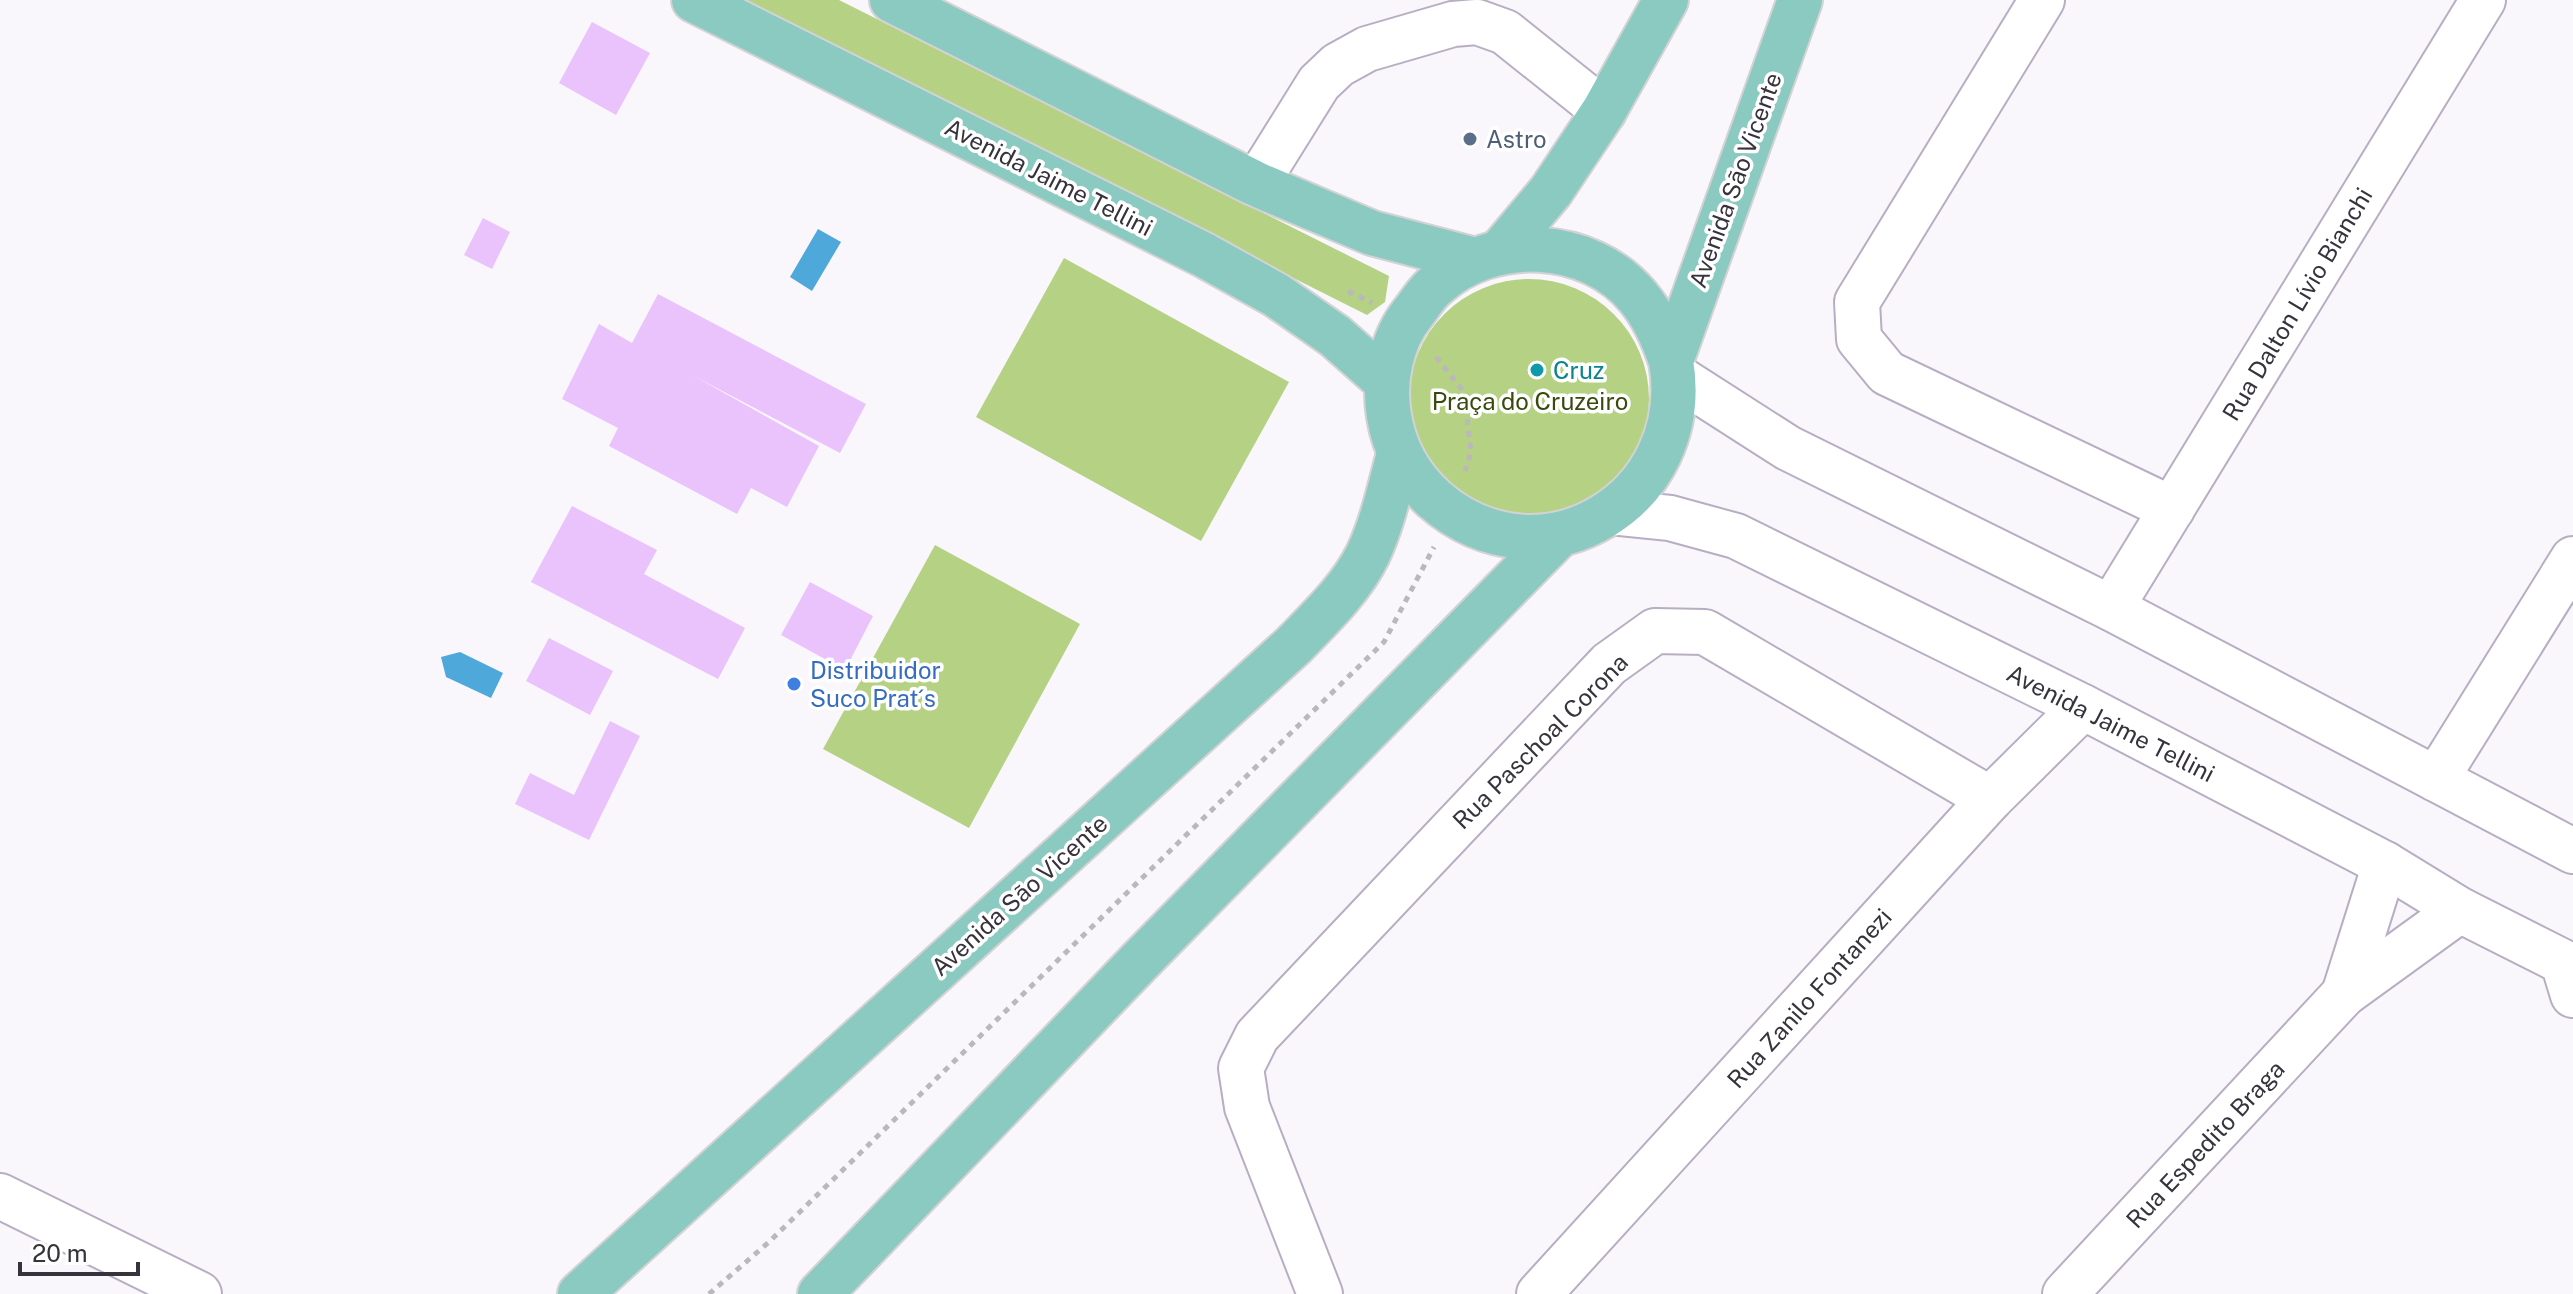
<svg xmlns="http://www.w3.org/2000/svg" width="2573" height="1294" font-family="'Public Sans',sans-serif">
  <rect width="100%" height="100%" fill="#f9f7fc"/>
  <g fill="#b5d184">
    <path d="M 741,0 L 839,0 L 1389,276 L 1385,302 L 1367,315 Z"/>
    <path d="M 1064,258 L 1289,382 L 1201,541 L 976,417 Z"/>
    <circle cx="1529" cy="399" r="120"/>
    <path d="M 935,545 L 1080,624 L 969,828 L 823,749 Z"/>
  </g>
  <g fill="#4ea8da">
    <path d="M 818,229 L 841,242 L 812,291 L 790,277 Z"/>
    <path d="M 460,652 L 503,673 L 491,698 L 446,677 L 441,657 Z"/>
  </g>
  <g fill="#eac2fc">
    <path d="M 592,22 L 650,53 L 616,115 L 559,83 Z"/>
    <path d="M 483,218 L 510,232 L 492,269 L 464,255 Z"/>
    <path d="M 658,294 L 866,404 L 840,453 L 692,375 L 819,446 L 787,507 L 751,488 L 737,514 L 609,446 L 618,428 L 562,399 L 599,324 L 632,343 Z"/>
    <path d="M 572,506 L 657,550 L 644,574 L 745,628 L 718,679 L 531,582 Z"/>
    <path d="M 810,582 L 873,616 L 845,670 L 781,635 Z"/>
    <path d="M 549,638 L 613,671 L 590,715 L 526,681 Z"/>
    <path d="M 610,721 L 640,736 L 589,840 L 515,804 L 530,773 L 574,795 Z"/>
  </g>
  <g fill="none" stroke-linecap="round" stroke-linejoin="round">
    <g stroke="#b8aec3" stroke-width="48">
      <g id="minor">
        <path d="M 2042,0 L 1857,302 L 1859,339 L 1887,373 L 2172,509"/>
        <path d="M 1256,184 L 1319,83 L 1338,65 L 1367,49 L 1453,24 L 1477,22 L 1505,32 L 1604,111"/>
        <path d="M 1674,375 L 1788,448 L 2111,608 L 2573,851"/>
        <path d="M 1611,512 L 1670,518 L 1736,536 L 2083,707 L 2385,864 L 2460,910 L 2563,962 L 2573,995"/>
        <path d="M 2111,608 L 2483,0"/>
        <path d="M 2436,779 L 2573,559"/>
        <path d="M 2344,994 L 2385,864"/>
        <path d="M 0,1196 L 199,1294"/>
        <path d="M 1320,1294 L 1247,1107 L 1241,1068 L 1257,1036 L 1609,664 L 1655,631 L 1705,632 L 1990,799"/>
        <path d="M 1539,1294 L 1990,799 L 2083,707"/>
        <path d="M 2065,1294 L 2344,994 L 2460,910"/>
      </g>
    </g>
    <g stroke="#d3d2d4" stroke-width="48">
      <g id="major">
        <path d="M 694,0 L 1204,255 L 1276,295 L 1335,336 L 1387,382"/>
        <path d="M 892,0 L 1256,184 L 1372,233 L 1475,260"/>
        <path d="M 1500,252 L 1551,191 L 1604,111 L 1666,0"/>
        <path d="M 1671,361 C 1663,337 1654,316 1638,297 C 1589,238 1492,234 1436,285 C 1427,292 1420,304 1413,313 C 1391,340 1383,382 1389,416 C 1394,448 1410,477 1434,499 C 1542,593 1695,499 1671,361 L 1800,0"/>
        <path d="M 580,1294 L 1294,645 C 1321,617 1351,589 1368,554 C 1383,522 1390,487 1399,454"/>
        <path d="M 820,1294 L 1138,963 L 1560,534"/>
      </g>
    </g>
    <g stroke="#bab7bd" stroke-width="5" stroke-dasharray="6 6" stroke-linecap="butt">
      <path d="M 1348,291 L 1372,303"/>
      <path d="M 1436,357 L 1464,392 L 1471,452 L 1465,471"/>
      <path d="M 709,1294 L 769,1242 L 1384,642 L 1434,547"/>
    </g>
    <use href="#minor" stroke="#fff" stroke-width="44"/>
    <use href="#major" stroke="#8bcac1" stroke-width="44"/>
  </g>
  <circle fill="#5c6f8a" stroke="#fff" stroke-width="3" cx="1470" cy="139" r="8"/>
  <circle fill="#0f9aa8" stroke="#fff" stroke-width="3" cx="1537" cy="370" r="8"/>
  <circle fill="#3f7fe0" stroke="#fff" stroke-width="3" cx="794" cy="684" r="8"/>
  <g text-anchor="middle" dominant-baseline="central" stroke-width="7" stroke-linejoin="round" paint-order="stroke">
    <g font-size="24" fill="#4e5e75" stroke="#fff" text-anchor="start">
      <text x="1486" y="139">Astro</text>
    </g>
    <g font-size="24" fill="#37333c" stroke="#fff">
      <text transform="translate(1049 177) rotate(27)">Avenida Jaime Tellini</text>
      <text transform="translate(1735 180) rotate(-70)">Avenida São Vicente</text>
      <text transform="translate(2297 304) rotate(-59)">Rua Dalton Lívio Bianchi</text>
      <text transform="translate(2111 723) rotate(27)">Avenida Jaime Tellini</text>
      <text transform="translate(1540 741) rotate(-45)">Rua Paschoal Corona</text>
      <text transform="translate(1019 895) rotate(-42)">Avenida São Vicente</text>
      <text transform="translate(1809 998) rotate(-48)">Rua Zanilo Fontanezi</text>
      <text transform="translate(2205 1144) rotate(-47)">Rua Espedito Braga</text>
    </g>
    <g font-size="24" fill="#0d838f" stroke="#fff" text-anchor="start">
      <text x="1553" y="370">Cruz</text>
    </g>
    <g font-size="24" fill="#384a0e" stroke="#fff">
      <text x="1530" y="401">Praça do Cruzeiro</text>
    </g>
    <g font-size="24" fill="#366cbe" stroke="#fff" text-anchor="start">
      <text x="810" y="670">Distribuidor<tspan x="810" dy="28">Suco Prat´s</tspan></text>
    </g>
  </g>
  <path d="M20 1262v12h118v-12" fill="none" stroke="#37333c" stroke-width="4"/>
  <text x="32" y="1262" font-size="24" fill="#37333c" stroke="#ffffff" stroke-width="6" paint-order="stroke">20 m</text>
</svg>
